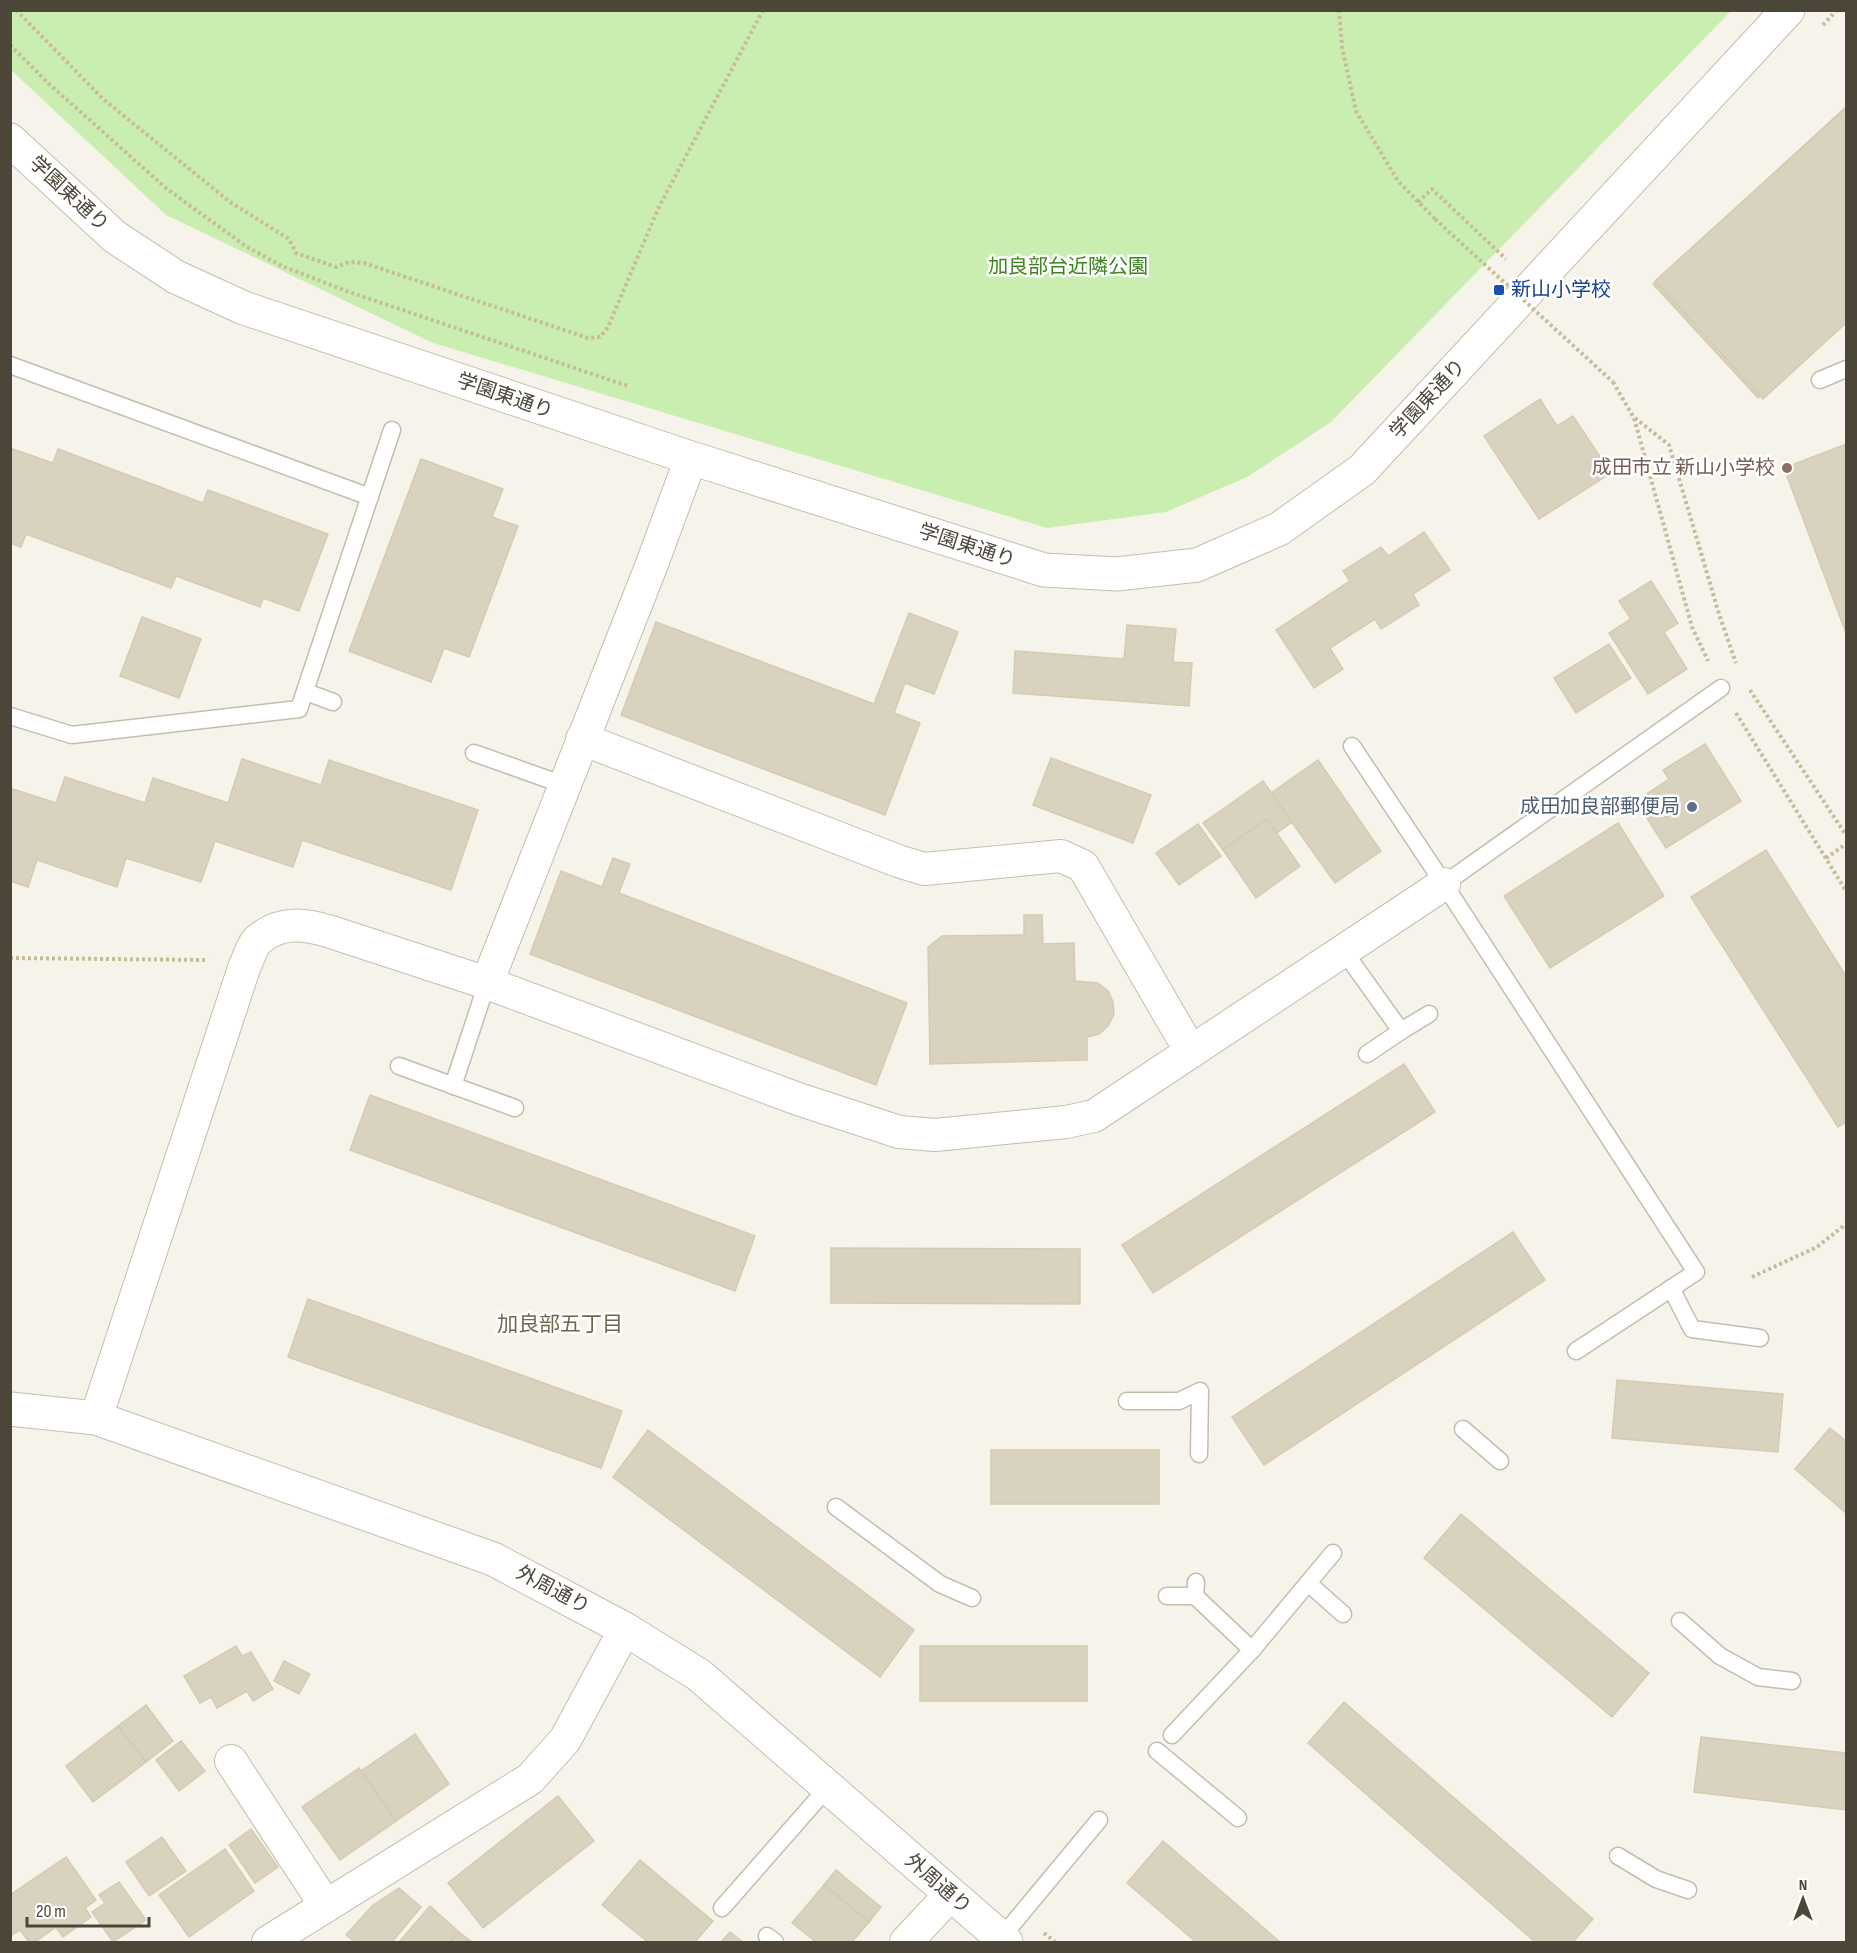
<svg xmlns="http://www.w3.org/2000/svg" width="1857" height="1953" font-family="'Sofia Sans Condensed','Noto Sans JP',sans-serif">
  <rect width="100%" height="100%" fill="#f6f4ea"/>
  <path fill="#caeeaf" d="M 10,11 L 11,10 L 1731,11 L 1331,422 L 1247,477 L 1166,512 L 1047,528 L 433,343 L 166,215 L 11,70 Z"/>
  <g fill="#d9d2be" stroke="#d5cbb0" stroke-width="1.5">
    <path d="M 1846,107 L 1846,316 L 1758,398 L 1653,284 Z"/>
    <path d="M 1846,108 L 1846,323 L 1763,399 L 1655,281 Z"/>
    <path d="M 1540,399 L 1557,426 L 1573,416 L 1611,473 L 1539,519 L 1484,436 Z"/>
    <path d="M 1846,444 L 1846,633 L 1784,468 Z"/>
    <path d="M 10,448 L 53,463 L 58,449 L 203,503 L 208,490 L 328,534 L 299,611 L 263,598 L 260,607 L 176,576 L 171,588 L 26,534 L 21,547 L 10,543 Z"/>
    <path d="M 421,459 L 503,489 L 492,517 L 518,526 L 469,657 L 444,648 L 431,682 L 349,651 Z"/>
    <path d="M 1424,532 L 1450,570 L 1413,594 L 1419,605 L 1381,629 L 1375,619 L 1330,648 L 1343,669 L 1314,688 L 1276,630 L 1350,581 L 1343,571 L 1381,547 L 1388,556 Z"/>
    <path d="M 1651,581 L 1678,623 L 1664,632 L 1687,669 L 1648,694 L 1609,633 L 1631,619 L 1619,601 Z"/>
    <path d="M 909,613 L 958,632 L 934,694 L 905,683 L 894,713 L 920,723 L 885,815 L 621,715 L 656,622 L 874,704 Z"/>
    <path d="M 142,617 L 201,639 L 179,698 L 120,676 Z"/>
    <path d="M 1127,625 L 1176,629 L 1173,662 L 1192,663 L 1189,706 L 1013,693 L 1015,651 L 1124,659 Z"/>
    <path d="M 1609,644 L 1631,678 L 1576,713 L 1554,678 Z"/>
    <path d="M 1705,744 L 1741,801 L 1666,848 L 1636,801 L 1669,779 L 1663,770 Z"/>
    <path d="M 1051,758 L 1151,795 L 1133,843 L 1033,805 Z"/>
    <path d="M 242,759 L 321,785 L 329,760 L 478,810 L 451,890 L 302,840 L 293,867 L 215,841 L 201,882 L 126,858 L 117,887 L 37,860 L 28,887 L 10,881 L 10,788 L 56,803 L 65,777 L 145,803 L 153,778 L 228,803 Z"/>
    <path d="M 1318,760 L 1381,851 L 1335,883 L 1271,793 Z"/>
    <path d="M 1263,781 L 1292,822 L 1277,833 L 1267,819 L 1223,850 L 1203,823 Z"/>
    <path d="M 1267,819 L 1300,866 L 1256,898 L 1223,850 Z"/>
    <path d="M 1618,823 L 1664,896 L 1550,968 L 1504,896 Z"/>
    <path d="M 1198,824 L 1221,856 L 1179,885 L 1156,853 Z"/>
    <path d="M 1766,850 L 1846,976 L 1846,1122 L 1838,1127 L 1691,897 Z"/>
    <path d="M 613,858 L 630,864 L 619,893 L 907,1003 L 876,1085 L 530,954 L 561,871 L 602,887 Z"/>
    <path d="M 1024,915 L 1042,915 L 1043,944 L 1074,943 L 1075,981 L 1098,983 L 1108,991 L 1113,1002 L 1114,1014 L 1108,1026 L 1099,1034 L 1087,1037 L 1087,1060 L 930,1064 L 928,947 L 942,936 L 1024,935 Z"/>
    <path d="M 1404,1064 L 1435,1112 L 1153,1293 L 1122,1245 Z"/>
    <path d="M 370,1095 L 755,1236 L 735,1291 L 350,1150 Z"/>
    <path d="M 1513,1232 L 1545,1280 L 1264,1465 L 1232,1417 Z"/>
    <path d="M 831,1248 L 1080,1249 L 1080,1304 L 831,1303 Z"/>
    <path d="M 308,1299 L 622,1411 L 601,1468 L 288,1357 Z"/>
    <path d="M 1617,1380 L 1783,1394 L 1778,1452 L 1612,1438 Z"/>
    <path d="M 1830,1428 L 1846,1441 L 1846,1513 L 1795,1469 Z"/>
    <path d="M 648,1430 L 914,1630 L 880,1677 L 613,1477 Z"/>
    <rect x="991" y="1450" width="168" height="54"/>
    <path d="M 1461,1514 L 1649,1673 L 1612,1717 L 1424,1558 Z"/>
    <path d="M 236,1646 L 242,1656 L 251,1652 L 273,1689 L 253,1701 L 247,1691 L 217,1708 L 211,1697 L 200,1703 L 184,1676 Z"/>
    <rect x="920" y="1646" width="167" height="55"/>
    <path d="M 284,1661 L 310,1674 L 299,1694 L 274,1681 Z"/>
    <path d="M 1344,1702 L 1593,1919 L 1573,1942 L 1535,1942 L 1308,1743 Z"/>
    <path d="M 146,1705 L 173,1741 L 146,1762 L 118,1726 Z"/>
    <path d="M 118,1726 L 146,1762 L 93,1802 L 66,1766 Z"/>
    <path d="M 415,1734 L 449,1784 L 396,1821 L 361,1771 Z"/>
    <path d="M 1701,1737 L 1846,1753 L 1846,1810 L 1694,1792 Z"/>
    <path d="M 181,1741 L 205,1771 L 179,1791 L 156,1760 Z"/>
    <path d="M 359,1768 L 396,1821 L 340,1860 L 302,1807 Z"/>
    <path d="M 558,1796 L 594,1841 L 483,1928 L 448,1883 Z"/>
    <path d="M 251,1829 L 278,1867 L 255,1883 L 229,1845 Z"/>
    <path d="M 162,1837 L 186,1871 L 149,1896 L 126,1862 Z"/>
    <path d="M 1163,1841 L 1280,1942 L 1196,1942 L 1127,1883 Z"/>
    <path d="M 225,1849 L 254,1891 L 189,1937 L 159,1895 Z"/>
    <path d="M 66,1857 L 96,1900 L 85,1908 L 91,1917 L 63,1937 L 56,1927 L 35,1942 L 29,1942 L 20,1930 L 10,1936 L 10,1895 Z"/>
    <path d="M 640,1860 L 713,1921 L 695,1942 L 648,1942 L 602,1905 Z"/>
    <path d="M 836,1870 L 881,1907 L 869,1922 L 824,1885 Z"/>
    <path d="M 119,1882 L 146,1920 L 113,1942 L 92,1912 L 105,1903 L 99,1895 Z"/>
    <path d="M 824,1885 L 869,1922 L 852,1942 L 816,1942 L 792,1923 Z"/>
    <path d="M 399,1888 L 421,1907 L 392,1942 L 355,1942 L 346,1935 L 372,1906 Z"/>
    <path d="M 430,1906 L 459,1932 L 450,1942 L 399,1942 Z"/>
    <path d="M 459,1932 L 472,1942 L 450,1942 Z"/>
    <path d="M 730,1932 L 743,1942 L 721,1942 Z"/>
  </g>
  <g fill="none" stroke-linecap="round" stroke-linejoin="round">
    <g stroke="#c3beab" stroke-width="19">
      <g id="service">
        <path d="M 10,365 L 370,497"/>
        <path d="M 1820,380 L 1846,369"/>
        <path d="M 306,692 L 333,702"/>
        <path d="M 10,716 L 72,735 L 299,709 L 392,430"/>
        <path d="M 1352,746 L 1444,884 L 1696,1272 L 1576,1351"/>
        <path d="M 474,753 L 564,785"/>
        <path d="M 1444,884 L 1721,688"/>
        <path d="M 1343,950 L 1401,1031 L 1367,1054"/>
        <path d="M 1401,1031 L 1429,1014"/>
        <path d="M 399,1066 L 515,1108"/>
        <path d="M 453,1086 L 487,983"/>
        <path d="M 1671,1288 L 1692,1329 L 1760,1338"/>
        <path d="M 1127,1401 L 1179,1401 L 1200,1391 L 1199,1454"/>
        <path d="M 1463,1429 L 1500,1461"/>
        <path d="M 836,1507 L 940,1584 L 972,1598"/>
        <path d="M 1196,1582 L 1195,1596 L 1252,1650"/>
        <path d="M 1308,1583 L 1343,1614"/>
        <path d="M 1167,1596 L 1195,1596"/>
        <path d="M 1680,1621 L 1720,1656 L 1758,1677 L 1792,1681"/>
        <path d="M 1172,1735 L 1252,1650 L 1333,1553"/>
        <path d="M 1157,1751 L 1238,1818"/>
        <path d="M 1618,1856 L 1656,1879 L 1688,1890"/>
        <path d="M 722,1908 L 828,1787"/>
        <path d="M 767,1936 L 775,1942"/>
        <path d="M 1001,1938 L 1099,1820"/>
      </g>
    </g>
    <g stroke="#c3beab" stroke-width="34">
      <g id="minor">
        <path d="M 582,739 L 898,861 L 924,869 L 1061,856 L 1083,866 L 1191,1052"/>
        <path d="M 487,983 L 652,564 L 691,458"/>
        <path d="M 96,1418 L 244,968 C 248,960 252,945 259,939 C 281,921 304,924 328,931 L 487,983 L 798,1099 L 899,1132 L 935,1135 L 1066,1122 L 1094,1116 L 1444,884"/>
        <path d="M 231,1761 L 326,1906"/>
        <path d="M 268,1942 L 530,1779 L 565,1740 L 625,1629"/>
        <path d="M 906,1942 L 951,1894"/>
      </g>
    </g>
    <g stroke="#c3beab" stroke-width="35">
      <g id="tertiary">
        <path d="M 10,140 L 115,237 L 176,277 L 244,308 L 691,458 L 1044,570 L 1117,574 L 1197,565 L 1279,529 L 1362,470 L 1788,10"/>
        <path d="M 10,1409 L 96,1418 L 493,1559 L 625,1629 L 699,1675 L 1006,1942"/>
      </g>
    </g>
    <g stroke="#c7bc9a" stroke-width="4" stroke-dasharray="3 3" stroke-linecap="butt">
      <path d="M 16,10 L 103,99 L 230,202 L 289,239 L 296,253 L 336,267 L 349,262 L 364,263 L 588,338 L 600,337 L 608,327 L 658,209 L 763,10"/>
      <path d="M 1339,10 L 1342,47 L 1356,111 L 1398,181 L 1435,219"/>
      <path d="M 1823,25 L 1837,10"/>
      <path d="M 10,45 L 48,83 L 167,189 L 247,247 L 282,266 L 346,291 L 628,386"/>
      <path d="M 1418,202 L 1432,189 L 1506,259"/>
      <path d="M 1613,382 L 1634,418 L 1692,627 L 1708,661"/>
      <path d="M 1635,418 L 1669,445 L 1720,617 L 1736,663"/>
      <path d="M 1750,690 L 1846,835"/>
      <path d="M 1736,713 L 1846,891"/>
      <path d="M 1826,858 L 1846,844"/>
      <path d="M 10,958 L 208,960"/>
      <path d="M 1752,1277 L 1817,1247 L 1846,1224"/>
      <path d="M 1044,1933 L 1055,1942"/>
    </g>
    <use href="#service" stroke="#fff" stroke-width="16"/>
    <use href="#minor" stroke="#fff" stroke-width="32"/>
    <use href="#tertiary" stroke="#fff" stroke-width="33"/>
    <path stroke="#c7bc9a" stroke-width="4" stroke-dasharray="3 3" stroke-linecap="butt" d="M 1435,219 L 1613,382"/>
  </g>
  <rect fill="#1a4fb4" stroke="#fff" stroke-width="2" x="1493" y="284" width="12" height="12" rx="3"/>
  <circle fill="#8d6e63" stroke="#fff" stroke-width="2" cx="1787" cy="468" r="6"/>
  <circle fill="#5c6f8a" stroke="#fff" stroke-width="2" cx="1692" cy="807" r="6"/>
  <g text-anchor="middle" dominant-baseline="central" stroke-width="5" stroke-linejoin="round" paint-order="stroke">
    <g font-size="20" fill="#4b4637" stroke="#fff">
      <text transform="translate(69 194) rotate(43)">学園東通り</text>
      <text transform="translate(505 396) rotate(19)">学園東通り</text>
      <text transform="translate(1428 399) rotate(-47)">学園東通り</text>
      <text transform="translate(967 546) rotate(18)">学園東通り</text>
      <text transform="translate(553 1590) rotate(28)">外周通り</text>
      <text transform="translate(938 1884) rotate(41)">外周通り</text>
    </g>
    <g font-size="20" fill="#3c8522" stroke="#fff">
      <text x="1068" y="267">加良部台近隣公園</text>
    </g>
    <g font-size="20" fill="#164399" stroke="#fff" text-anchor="start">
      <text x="1511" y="290">新山小学校</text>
    </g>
    <g font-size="20" fill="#785e54" stroke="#fff" text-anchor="end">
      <text x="1775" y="468">成田市立 新山小学校</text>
    </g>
    <g font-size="20" fill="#4e5e75" stroke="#fff" text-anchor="end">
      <text x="1680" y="807">成田加良部郵便局</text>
    </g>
    <g font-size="21" fill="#70664c" stroke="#fff">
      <text x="560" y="1324">加良部五丁目</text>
    </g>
  </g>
  <rect width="1857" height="1953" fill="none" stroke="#4b4637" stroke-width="24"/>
  <g transform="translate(1803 1899)" stroke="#ffffff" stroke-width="4.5" paint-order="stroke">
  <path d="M0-4.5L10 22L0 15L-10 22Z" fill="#4b4637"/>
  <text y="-9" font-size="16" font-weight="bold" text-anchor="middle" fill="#4b4637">N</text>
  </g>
  <path d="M27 1917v9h122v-9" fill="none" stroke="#4b4637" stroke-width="3"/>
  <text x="36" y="1917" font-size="18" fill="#4b4637" stroke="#ffffff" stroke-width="4.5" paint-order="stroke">20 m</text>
</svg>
